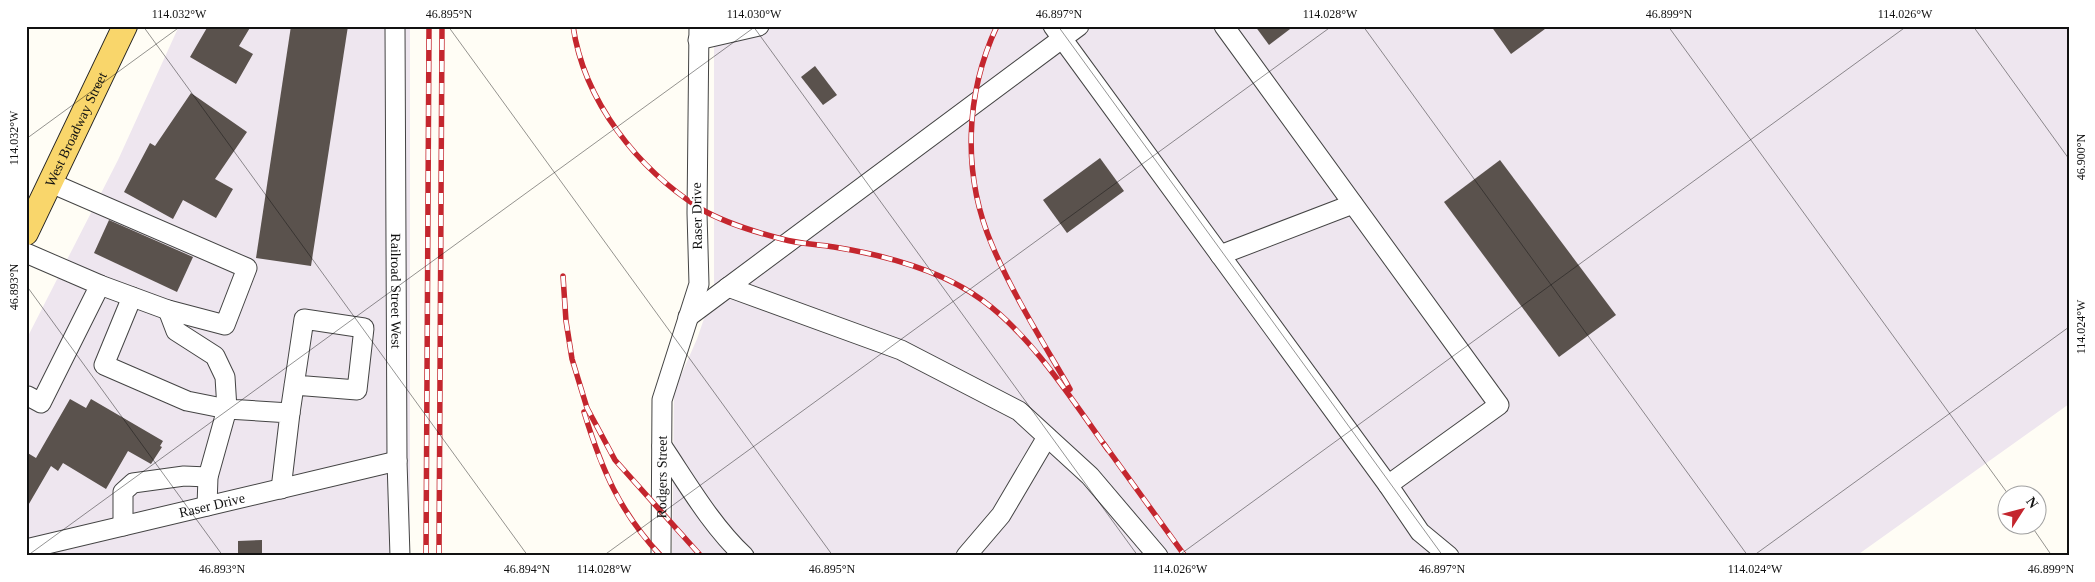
<svg xmlns="http://www.w3.org/2000/svg" width="2095" height="582" font-family="Georgia,serif">
  <rect width="100%" height="100%" fill="#fffdf5"/>
  <g fill="#eee6ef">
    <path d="M 179,26 L 410,26 L 410,556 L 26,556 L 26,340 L 118,160 Z"/>
    <path d="M 714,26 L 2069,26 L 2069,404 L 1856,556 L 672,556 L 674,391 L 697,339 L 714,290 Z"/>
  </g>
  <g fill="#5a524d">
    <path d="M 208,26 L 251,26 L 239,46 L 253,54 L 236,84 L 190,57 Z"/>
    <path d="M 291,26 L 348,26 L 311,266 L 256,258 Z"/>
    <path d="M 1255,26 L 1294,26 L 1269,45 Z"/>
    <path d="M 1491,26 L 1549,26 L 1511,54 Z"/>
    <path d="M 815,66 L 837,95 L 823,105 L 801,77 Z"/>
    <path d="M 191,93 L 247,132 L 215,179 L 233,189 L 216,218 L 183,200 L 173,219 L 124,192 L 150,143 L 155,146 Z"/>
    <path d="M 1100,158 L 1124,191 L 1067,233 L 1043,200 Z"/>
    <path d="M 1500,160 L 1616,315 L 1559,357 L 1444,202 Z"/>
    <path d="M 109,220 L 193,257 L 177,292 L 94,253 Z"/>
    <path d="M 70,399 L 86,408 L 91,399 L 163,441 L 160,446 L 162,447 L 151,464 L 128,451 L 106,489 L 63,463 L 58,471 L 51,466 L 26,509 L 26,452 L 36,458 Z"/>
    <path d="M 262,540 L 262,556 L 238,556 L 238,541 Z"/>
  </g>
  <g fill="none" stroke-linecap="round" stroke-linejoin="round">
    <g stroke="#444" stroke-width="21">
      <g id="minor">
        <path id="s1" d="M 395,26 L 397,461 L 400,556"/>
        <path d="M 1053,26 L 1388,485 L 1499,405 L 1224,26"/>
        <path d="M 698,40 L 759,26"/>
        <path d="M 51,183 L 247,268 L 225,325 L 168,310 L 100,285"/>
        <path d="M 26,253 L 100,285 L 41,403 L 28,396"/>
        <path d="M 1220,255 L 1353,204"/>
        <path d="M 728,287 L 901,350 L 1019,411 L 1090,476 L 1158,556"/>
        <path d="M 132,297 L 104,365 L 187,401 L 227,409 L 208,477 L 207,506"/>
        <path d="M 168,310 L 176,331 L 215,356 L 225,377 L 227,409 L 290,413 L 281,489"/>
        <path d="M 688,317 L 1079,26"/>
        <path d="M 290,413 L 304,319 L 364,328 L 357,390 L 294,385"/>
        <path d="M 662,446 C 687,483 711,525 744,556"/>
        <path d="M 1388,485 L 1420,532 L 1449,556"/>
        <path d="M 123,526 L 123,492 L 133,483 L 184,476 L 208,477"/>
        <path id="s2" d="M 26,549 L 397,461"/>
        <path id="s3" d="M 661,556 L 662,400 L 699,284 L 697,213 L 699,26"/>
        <path d="M 966,556 L 1001,515 L 1047,437"/>
      </g>
    </g>
    <g stroke="#222" stroke-width="26">
      <g id="major">
        <path id="s4" d="M 26,233 L 125,26"/>
      </g>
    </g>
    <use href="#minor" stroke="#fff" stroke-width="19"/>
    <use href="#major" stroke="#f9d66b" stroke-width="24"/>
    <g stroke="#c4262e" stroke-width="5.5">
      <g id="rail">
        <path d="M 573,26 C 584,102 638,169 701,209 C 725,223 755,232 782,239 C 799,244 817,244 834,247 C 884,255 941,270 982,300 C 1032,336 1072,400 1108,450"/>
        <path d="M 997,26 C 965,94 962,175 992,245 C 1013,295 1043,342 1070,389"/>
        <path d="M 563,276 L 566,321 L 572,359 L 587,408 L 615,460 L 701,556"/>
        <path d="M 584,412 C 602,470 619,511 661,556"/>
        <path d="M 1104,444 L 1185,556"/>
        <path d="M 426,556 L 429,26"/>
        <path d="M 439,556 L 442,26"/>
      </g>
    </g>
    <use href="#rail" stroke="#fff" stroke-width="4" stroke-dasharray="11" stroke-linecap="butt"/>
  </g>
  <path fill="none" stroke="#111" stroke-width="1" stroke-opacity="0.45" d="M 143,26 L 528,556M 448,26 L 833,556M 753,26 L 1138,556M 1058,26 L 1443,556M 1363,26 L 1748,556M 1668,26 L 2008,494M 1973,26 L 2069,159M 26,139 L 181,26M 26,285 L 223,556M 2030,524 L 2052,556M 27,556 L 756,26M 603,556 L 1332,26M 1178,556 L 1907,26M 1753,556 L 2069,327"/>
  <g text-anchor="middle" dominant-baseline="central" stroke-width="5" stroke-linejoin="round" paint-order="stroke">
    <g font-size="14" fill="#111" stroke="#fff">
      <text stroke="none"><textPath href="#s4" startOffset="115">West Broadway Street</textPath></text>
      <text transform="translate(697 216) rotate(-91)">Raser Drive</text>
      <text stroke="none"><textPath href="#s1" startOffset="265">Railroad Street West</textPath></text>
      <text stroke="none"><textPath href="#s3" startOffset="79">Rodgers Street</textPath></text>
      <text stroke="none"><textPath href="#s2" startOffset="191">Raser Drive</textPath></text>
    </g>
  </g>
  <rect width="2095" height="582" fill="none" stroke="#ffffff" stroke-width="55"/>
  <g transform="translate(2022 510) rotate(54)"><circle r="24" fill="#ffffff" stroke="#a0a0a0"/>
  <path d="M0-4L9 19L0 12L-9 19Z" fill="#c4262e"/>
  <text y="-8" font-size="14" font-weight="bold" text-anchor="middle" fill="#111111">N</text>
  </g>
  <rect x="28" y="28" width="2040" height="526" fill="none" stroke="#111" stroke-width="2"/>
  <g font-size="12" text-anchor="middle" fill="#111">
    <text x="179" y="18">114.032°W</text>
    <text x="449" y="18">46.895°N</text>
    <text x="754" y="18">114.030°W</text>
    <text x="1059" y="18">46.897°N</text>
    <text x="1330" y="18">114.028°W</text>
    <text x="1669" y="18">46.899°N</text>
    <text x="1905" y="18">114.026°W</text>
    <text transform="translate(14 138) rotate(-90)" y="4">114.032°W</text>
    <text transform="translate(2081 157) rotate(-90)" y="4">46.900°N</text>
    <text transform="translate(14 287) rotate(-90)" y="4">46.893°N</text>
    <text transform="translate(2081 327) rotate(-90)" y="4">114.024°W</text>
    <text x="222" y="573">46.893°N</text>
    <text x="527" y="573">46.894°N</text>
    <text x="604" y="573">114.028°W</text>
    <text x="832" y="573">46.895°N</text>
    <text x="1180" y="573">114.026°W</text>
    <text x="1442" y="573">46.897°N</text>
    <text x="1755" y="573">114.024°W</text>
    <text x="2051" y="573">46.899°N</text>
  </g>
</svg>
